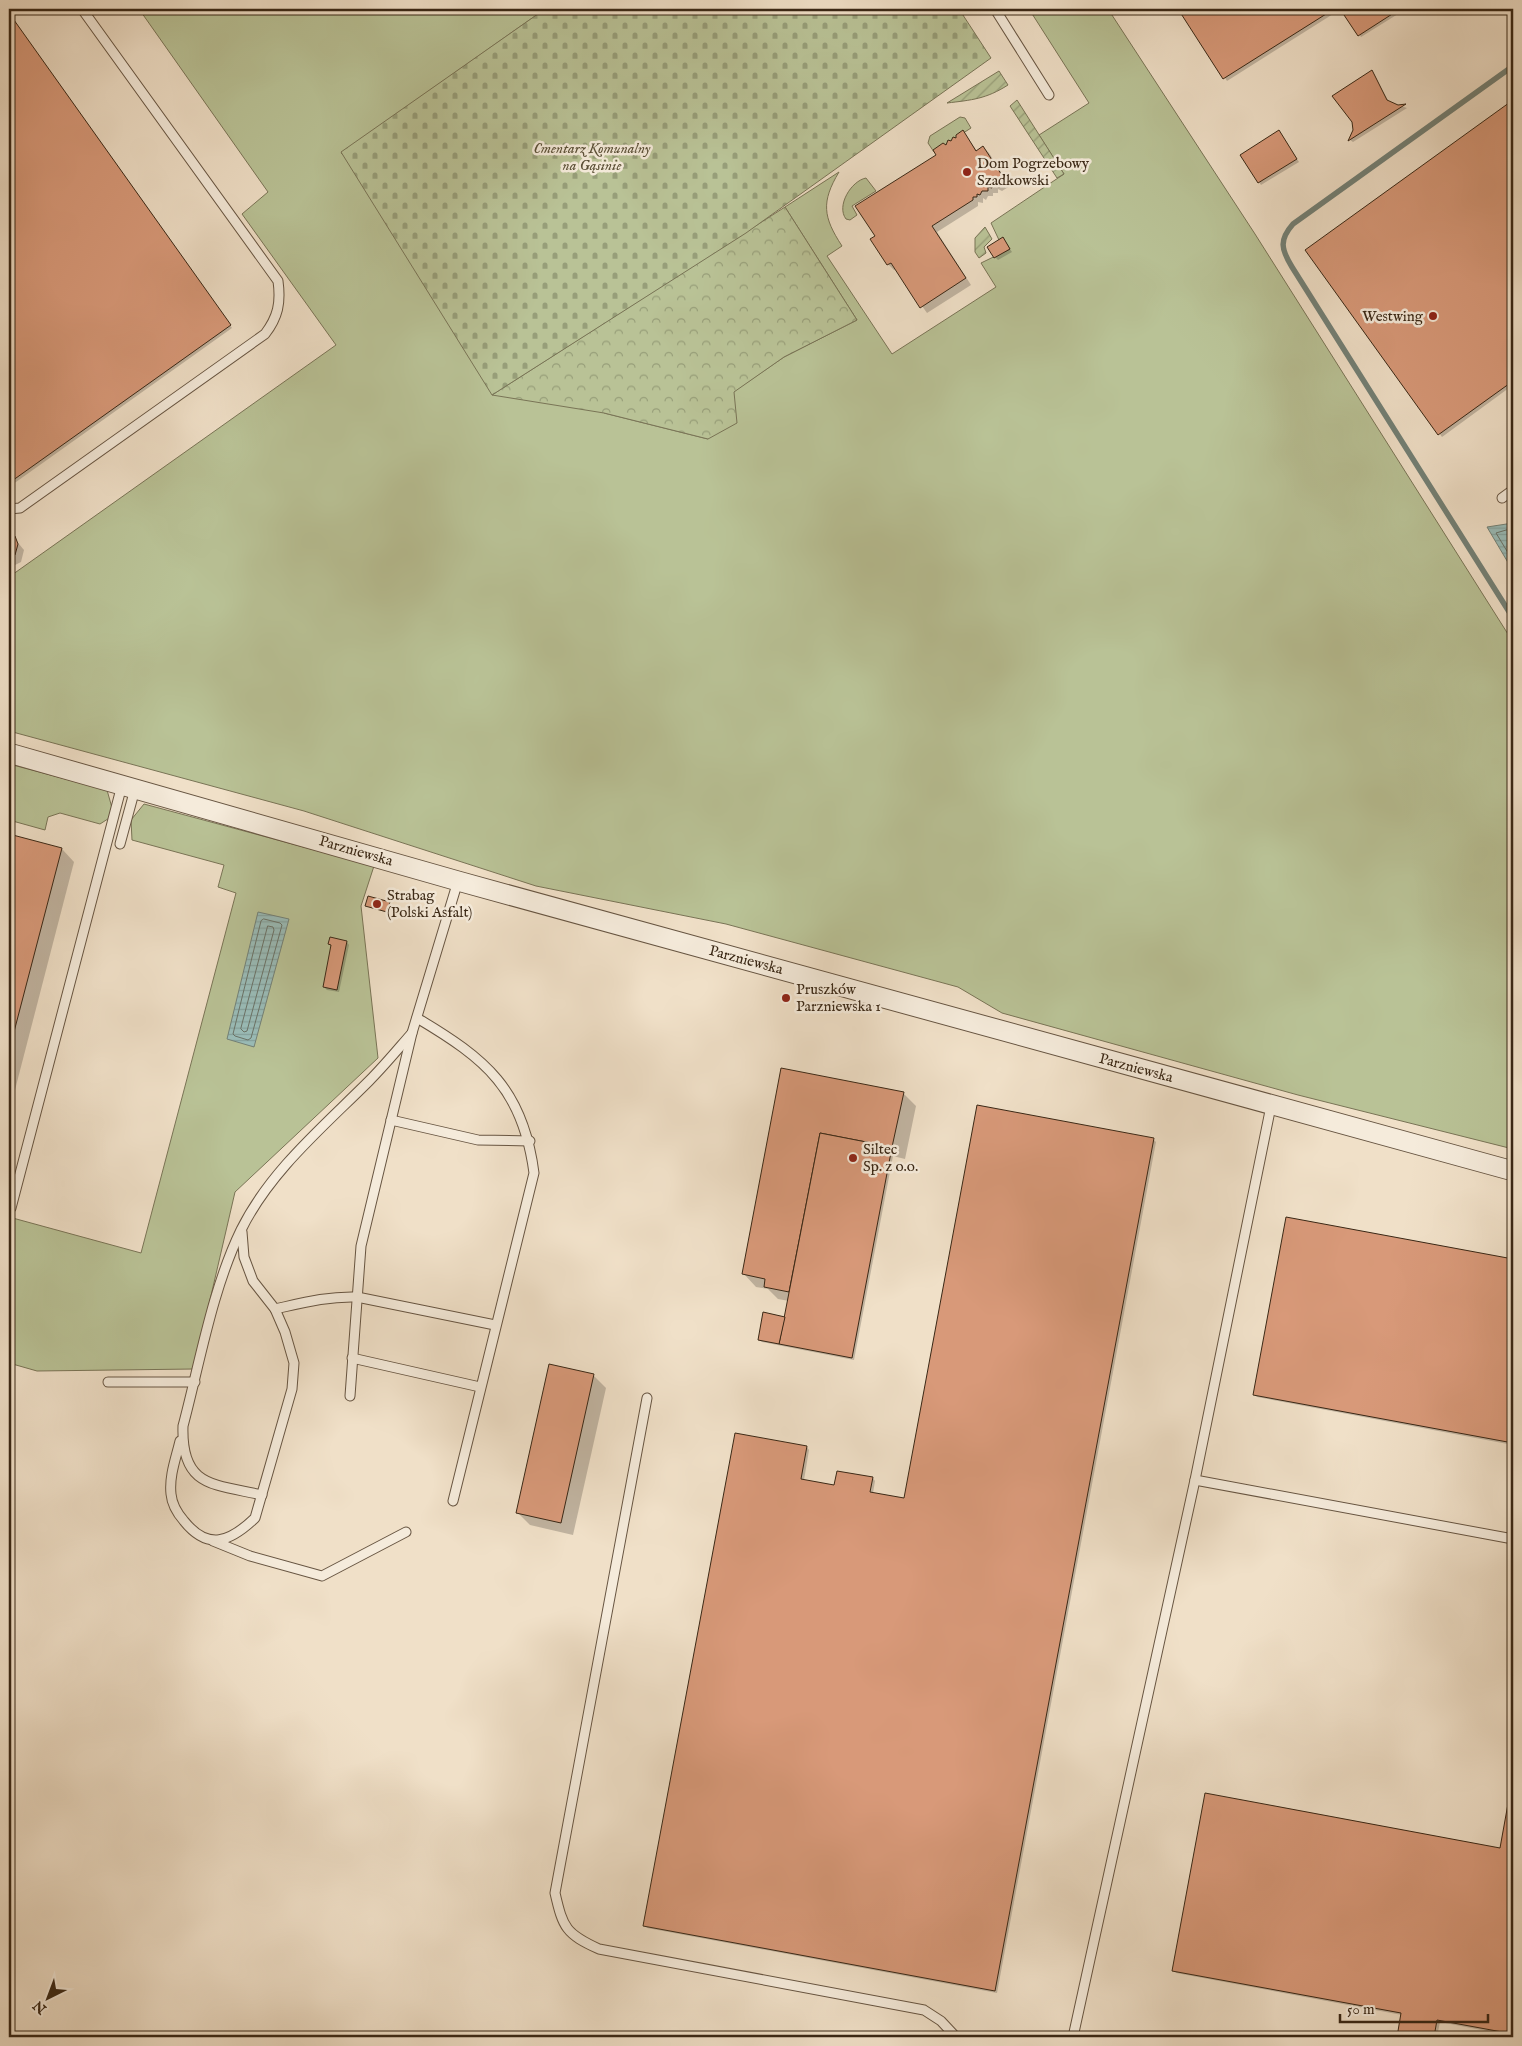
<svg xmlns="http://www.w3.org/2000/svg" width="1522" height="2046" font-family="'IM FELL English',serif">
  <defs>
    <pattern id="forest-crowns" width="20" height="18" patternUnits="userSpaceOnUse" patternTransform="scale(1.25)"><rect width="20" height="18" fill="#b9c296"/><path d="M2 6a3 3 0 1 1 6 0M12 15a3 3 0 1 1 6 0" fill="none" stroke="#979e79"/></pattern>
    <pattern id="cemetery-stones" width="16" height="16" patternUnits="userSpaceOnUse" patternTransform="scale(1.25)"><rect width="16" height="16" fill="#b9c296"/><path d="M2 7V4a2 2 0 0 1 4 0v3zM10 15v-3a2 2 0 0 1 4 0v3z" fill="#979e79"/></pattern>
    <pattern id="garden-furrows" width="10" height="10" patternUnits="userSpaceOnUse" patternTransform="scale(1.25)"><rect width="10" height="10" fill="#b9c296"/><path d="M-1 1l2-2M0 10L10 0M9 11l2-2" fill="none" stroke="#979e79"/></pattern>
    <pattern id="water-rules" width="6" height="5" patternUnits="userSpaceOnUse" patternTransform="scale(1.25)"><rect width="6" height="5" fill="#9abdb9"/><path d="M0 2.5h6" fill="none" stroke="#85a29e"/></pattern>
  </defs>
  <rect width="100%" height="100%" fill="#f0e0c8"/>
  <filter id="stains"><feTurbulence type="fractalNoise" baseFrequency=".004" numOctaves="4"/><feColorMatrix values="0 0 0 0 .2 0 0 0 0 .09 0 0 0 0 .02 0 0 0 .5 -.17"/></filter>
  <radialGradient id="worn" r=".72"><stop offset=".6" stop-color="#630" stop-opacity="0"/><stop offset="1" stop-color="#630" stop-opacity=".3"/></radialGradient>
  <g fill="#b9c296" stroke="#797456">
    <path d="M 139,9 L 545,9 L 341,153 L 604,413 L 708,439 L 733,392 L 784,357 L 857,320 L 785,207 L 839,172 C 821,202 823,217 842,246 L 827,256 L 892,354 L 996,287 L 981,263 L 1010,249 L 1003,238 L 999,240 L 991,223 L 1064,174 L 1039,135 L 1089,103 L 1029,9 L 1108,9 L 1255,234 L 1513,642 L 1513,1149 L 1298,1095 L 1002,1013 L 958,987 L 726,924 L 536,886 L 304,811 L 9,731 L 9,577 L 336,345 L 242,214 L 268,192 Z"/>
    <path d="M 960,117 L 965,118 L 971,128 L 934,152 L 928,143 L 930,136 Z"/>
    <path d="M 866,178 L 876,191 L 852,206 L 857,215 L 850,220 L 846,219 C 836,206 851,181 866,178 Z"/>
    <path d="M 9,764 L 107,790 L 114,815 L 100,824 L 60,813 L 48,817 L 45,830 L 9,820 Z"/>
    <path d="M 144,804 L 374,866 L 361,906 L 378,1058 L 235,1192 L 194,1369 L 37,1371 L 9,1363 L 9,1217 L 141,1253 L 236,893 L 218,887 L 224,865 L 132,840 L 131,820 Z"/>
  </g>
  <path fill="url(#forest-crowns)" stroke="#797456" d="M 785,207 L 857,320 L 784,357 L 734,392 L 737,423 L 708,439 L 604,413 L 492,395 Z"/>
  <path fill="url(#cemetery-stones)" stroke="#797456" d="M 545,9 L 959,9 L 991,58 L 746,233 L 492,395 L 341,152 Z"/>
  <g fill="url(#garden-furrows)" stroke="#797456">
    <path d="M 999,71 L 1008,85 C 986,99 972,100 947,103 Z"/>
    <path d="M 1017,100 L 1064,174 L 1057,178 L 1010,106 Z"/>
    <path d="M 985,227 L 992,239 L 984,247 L 986,253 L 979,258 L 975,252 L 975,238 Z"/>
  </g>
  <g fill="url(#water-rules)" stroke="#738177">
    <path d="M 1513,523 L 1513,571 L 1487,527 Z"/>
    <path d="M 258,912 L 289,919 L 254,1047 L 227,1039 Z"/>
  </g>
  <g fill="#0003">
    <path d="M 1180,9 L 1341,9 L 1227,81 Z"/>
    <path d="M 1342,9 L 1406,9 L 1361,37 Z"/>
    <path d="M 9,14 L 232,328 L 9,487 Z"/>
    <path d="M 1372,72 L 1389,102 L 1407,108 L 1353,142 L 1350,140 Z"/>
    <path d="M 1513,102 L 1513,385 L 1442,437 L 1307,250 Z"/>
    <path d="M 963,132 L 977,151 L 983,147 L 989,153 L 1010,186 L 1002,191 L 998,189 L 998,193 L 993,193 L 993,196 L 988,196 L 986,200 L 983,198 L 983,203 L 978,202 L 978,206 L 937,232 L 971,285 L 927,313 L 896,269 L 894,270 L 888,264 L 876,237 L 938,155 L 958,140 Z"/>
    <path d="M 1281,134 L 1299,162 L 1261,185 L 1241,155 Z"/>
    <path d="M 1003,239 L 1012,252 L 998,260 L 995,257 Z"/>
    <path d="M 9,532 L 24,550 L 21,562 L 9,568 Z"/>
    <path d="M 9,835 L 62,849 L 74,862 L 9,1113 Z"/>
    <path d="M 389,903 L 392,906 L 390,914 L 366,905 Z"/>
    <path d="M 347,942 L 349,945 L 339,992 L 327,990 L 324,987 L 332,946 L 329,944 Z"/>
    <path d="M 782,1070 L 903,1093 L 916,1106 L 905,1159 L 893,1156 L 854,1360 L 762,1342 L 759,1340 L 786,1318 L 789,1301 L 778,1299 L 768,1289 L 756,1287 L 744,1274 Z"/>
    <path d="M 1153,1139 L 1156,1142 L 997,1993 L 647,1928 L 645,1925 L 807,1447 L 809,1450 L 804,1480 L 835,1486 L 873,1478 L 875,1481 L 873,1493 L 905,1499 Z"/>
    <path d="M 1287,1218 L 1513,1260 L 1513,1445 L 1257,1397 L 1254,1394 Z"/>
    <path d="M 593,1375 L 606,1388 L 573,1535 L 530,1525 L 518,1513 Z"/>
    <path d="M 1513,1783 L 1513,2036 L 1440,2022 L 1437,2037 L 1398,2037 L 1402,2015 L 1176,1973 L 1174,1970 L 1501,1849 Z"/>
  </g>
  <g fill="none" stroke-linecap="round" stroke-linejoin="round">
    <g stroke="#6a7267" stroke-width="1">
      <path d="M 1513,528 L 1496,533 L 1513,561"/>
      <path d="M 264,919 L 280,923 L 282,925 L 251,1038 L 248,1040 L 235,1036 L 233,1034 L 261,921 Z"/>
      <path d="M 268,926 L 273,927 L 274,930 L 247,1031 L 244,1032 L 241,1029 Z"/>
    </g>
    <path stroke="#738177" stroke-width="5.5" d="M 1513,66 L 1293,224 C 1279,240 1281,249 1292,267 L 1513,618"/>
  </g>
  <g fill="#d89979" stroke="#392715">
    <path d="M 1178,9 L 1334,9 L 1223,79 Z"/>
    <path d="M 1340,9 L 1400,9 L 1358,36 Z"/>
    <path d="M 9,13 L 231,325 L 9,483 Z"/>
    <path d="M 1372,70 L 1387,100 L 1398,105 L 1406,104 L 1348,141 L 1353,130 L 1352,122 L 1332,96 Z"/>
    <path d="M 1513,100 L 1513,381 L 1438,435 L 1305,250 Z"/>
    <path d="M 963,130 L 976,151 L 983,146 L 1005,180 L 996,186 L 992,184 L 992,188 L 988,187 L 988,191 L 982,191 L 980,195 L 977,194 L 977,197 L 973,197 L 973,200 L 932,226 L 966,278 L 920,308 L 891,263 L 887,265 L 870,239 L 875,236 L 855,206 L 936,155 L 933,150 L 943,143 L 946,145 L 948,140 L 951,141 L 953,137 L 956,138 L 956,135 Z"/>
    <path d="M 1279,130 L 1297,159 L 1258,183 L 1240,155 Z"/>
    <path d="M 1003,237 L 1010,249 L 994,258 L 987,247 Z"/>
    <path d="M 9,530 L 15,536 L 18,544 L 15,555 L 9,561 Z"/>
    <path d="M 9,834 L 62,848 L 9,1051 Z"/>
    <path d="M 368,896 L 390,902 L 387,912 L 365,906 Z"/>
    <path d="M 330,937 L 347,941 L 337,990 L 323,987 L 331,945 L 328,944 Z"/>
    <path d="M 781,1068 L 904,1092 L 892,1147 L 820,1133 L 789,1292 L 764,1287 L 765,1279 L 742,1274 Z"/>
    <path d="M 977,1105 L 1154,1138 L 995,1991 L 643,1926 L 735,1433 L 807,1446 L 801,1479 L 834,1485 L 837,1471 L 873,1477 L 870,1492 L 904,1498 Z"/>
    <path d="M 820,1133 L 892,1147 L 852,1358 L 779,1344 Z"/>
    <path d="M 1286,1217 L 1513,1259 L 1513,1443 L 1253,1395 Z"/>
    <path d="M 763,1312 L 785,1317 L 779,1344 L 758,1340 Z"/>
    <path d="M 549,1364 L 594,1374 L 561,1523 L 516,1513 Z"/>
    <path d="M 1513,1776 L 1513,2034 L 1437,2020 L 1434,2037 L 1397,2037 L 1401,2013 L 1172,1971 L 1205,1793 L 1500,1848 Z"/>
  </g>
  <g fill="none" stroke-linecap="round" stroke-linejoin="round">
    <g stroke="#675542" stroke-width="11">
      <g id="service">
        <path d="M 995,9 L 1049,95"/>
        <path d="M 1502,498 L 1513,490"/>
        <path d="M 9,509 L 20,508 L 265,334 C 278,317 281,303 278,281 L 82,9"/>
        <path d="M 120,844 L 135,789"/>
        <path d="M 417,1018 C 486,1059 523,1089 534,1173 L 453,1501"/>
        <path d="M 391,1120 L 478,1140 L 530,1141"/>
        <path d="M 9,1207 L 11,1208 L 122,785"/>
        <path d="M 275,1309 C 302,1303 328,1296 357,1297 L 495,1325"/>
        <path d="M 352,1358 L 480,1387"/>
        <path d="M 108,1382 L 195,1382"/>
        <path d="M 350,1396 L 361,1246 L 412,1033 L 458,881"/>
        <path d="M 647,1398 L 555,1893 C 563,1928 566,1934 599,1949 L 924,2010 L 941,2021 L 956,2037"/>
        <path d="M 180,1441 C 176,1458 169,1476 171,1494 C 172,1505 177,1513 184,1521 C 208,1551 230,1542 255,1518 L 292,1389 L 294,1363 L 285,1332 L 275,1309 L 253,1281 L 244,1257 L 242,1232"/>
        <path d="M 1195,1480 L 1513,1539"/>
        <path d="M 262,1495 C 213,1484 181,1487 183,1426 C 200,1362 212,1290 241,1230 C 270,1171 323,1127 369,1081 C 384,1066 398,1049 412,1033"/>
        <path d="M 213,1541 L 250,1556 L 322,1576 L 406,1532"/>
        <path d="M 1073,2037 L 1195,1480 L 1271,1106"/>
      </g>
    </g>
    <g stroke="#675542" stroke-width="21">
      <path id="minor" d="M 9,753 L 458,881 L 1513,1171"/>
    </g>
    <use href="#service" stroke="#f5ebdb" stroke-width="9"/>
    <use href="#minor" stroke="#f5ebdb" stroke-width="19"/>
  </g>
  <g fill="#8f2418" stroke="#f5ebdb" stroke-width="2">
    <circle cx="967" cy="172" r="5"/>
    <circle cx="1433" cy="316" r="5"/>
    <circle cx="377" cy="904" r="5"/>
    <circle cx="786" cy="998" r="5"/>
    <circle cx="853" cy="1158" r="5"/>
  </g>
  <g text-anchor="middle" dominant-baseline="central" stroke-width="5" stroke-linejoin="round" paint-order="stroke">
    <g font-size="15" font-style="italic" fill="#594e35" stroke="#f5ebdb">
      <text x="592" y="148">Cmentarz Komunalny<tspan x="592" dy="17">na Gąsinie</tspan></text>
    </g>
    <g font-size="15" fill="#392715" stroke="#f5ebdb" text-anchor="start">
      <text x="977" y="163">Dom Pogrzebowy<tspan x="977" dy="17">Szadkowski</tspan></text>
      <text x="1423" y="316" text-anchor="end">Westwing</text>
      <text x="387" y="895">Strabag<tspan x="387" dy="17">(Polski Asfalt)</tspan></text>
      <text x="796" y="989">Pruszków<tspan x="796" dy="17">Parzniewska 1</tspan></text>
      <text x="863" y="1149">Siltec<tspan x="863" dy="17">Sp. z o.o.</tspan></text>
    </g>
    <g font-size="15" fill="#392715" stroke="#f5ebdb">
      <text transform="translate(356 851) rotate(16)">Parzniewska</text>
      <text transform="translate(746 960) rotate(15)">Parzniewska</text>
      <text transform="translate(1136 1068) rotate(15)">Parzniewska</text>
    </g>
  </g>
  <rect width="1522" height="2046" fill="none" stroke="#f0e0c8" stroke-width="30"/>
  <rect x="10" y="10" width="1502" height="2026" fill="none" stroke="#392715" stroke-width="2.5"/>
  <rect x="15" y="15" width="1492" height="2016" fill="none" stroke="#392715"/>
  <g transform="translate(48 1998) rotate(222)" stroke="#f5ebdb" stroke-width="4" paint-order="stroke">
  <path d="M0-4L9 19L0 12L-9 19Z" fill="#392715"/>
  <text y="-8" font-size="14" font-weight="bold" text-anchor="middle" fill="#392715">N</text>
  </g>
  <path d="M1340 2014v8h148v-8" fill="none" stroke="#392715" stroke-width="2.5"/>
  <text x="1347" y="2014" font-size="15" fill="#392715" stroke="#f5ebdb" stroke-width="4" paint-order="stroke">50 m</text>
  <rect width="100%" height="100%" filter="url(#stains)"/>
  <rect width="100%" height="100%" fill="url(#worn)"/>
</svg>
